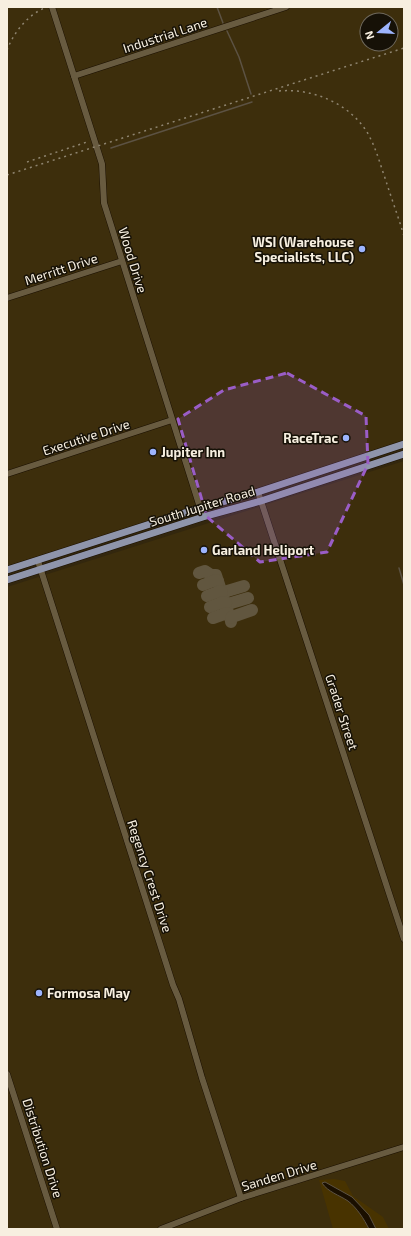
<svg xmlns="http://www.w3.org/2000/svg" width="411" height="1236" font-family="'Exo 2',sans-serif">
  <rect width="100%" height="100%" fill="#33270e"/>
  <g fill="#3d2e0c" fill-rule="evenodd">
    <path d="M 7,7 L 404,7 L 404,441 L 7,568 ZM 367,20 L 391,20 L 391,44 L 367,44 Z"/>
    <path d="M 404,461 L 404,1229 L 7,1229 L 7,587 Z"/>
  </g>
  <path fill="#483300" d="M 334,1179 L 345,1181 L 353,1196 L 383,1217 L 389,1229 L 333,1229 L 319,1180 Z"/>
  <path fill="#1a0f00" stroke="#5c5243" d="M 325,1182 L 352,1197 L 369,1215 L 376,1229 L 369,1229 C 364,1219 357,1208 348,1201 C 339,1195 328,1192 322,1183 Z"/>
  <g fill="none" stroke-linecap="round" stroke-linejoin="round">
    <g stroke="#5c5243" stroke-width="1.5">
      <path d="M 217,7 L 223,23"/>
      <path d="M 227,31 L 239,57 L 251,94"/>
      <path d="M 111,148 L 252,102"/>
      <path d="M 399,568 L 404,585"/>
    </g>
    <g stroke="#61563f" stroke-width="12">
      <path d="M 199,573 L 205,571 L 211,575 L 216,575 L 231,621 L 231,622"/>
      <path d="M 203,585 L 216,580 L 218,581"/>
      <path d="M 223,595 L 224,592 L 244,586"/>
      <path d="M 207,596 L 220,591 L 222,592"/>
      <path d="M 227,606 L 228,604 L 248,598"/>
      <path d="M 210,607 L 223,602 L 226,603"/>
      <path d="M 213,618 L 227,613 L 229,614"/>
      <path d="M 231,618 L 232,617 L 252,610"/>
    </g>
    <g stroke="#1a0f00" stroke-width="7">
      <g id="minor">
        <path d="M 52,7 L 102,164 L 104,203 L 203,517"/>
        <path d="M 74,76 L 286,7"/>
        <path d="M 7,298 L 122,261"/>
        <path d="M 7,474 L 172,420"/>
        <path d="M 258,492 L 404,939"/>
        <path d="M 38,561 L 173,985 L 179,999 L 202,1078 L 241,1198"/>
        <path d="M 7,1074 L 57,1229"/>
        <path d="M 161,1229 L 241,1198 L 404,1147"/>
      </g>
    </g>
    <g stroke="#1a0f00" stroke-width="8">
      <g id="major">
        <path d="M 7,570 L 200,508 L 258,492 L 404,444"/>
        <path d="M 7,580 L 203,517 L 261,501 L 404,454"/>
      </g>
    </g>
    <use href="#minor" stroke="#685b40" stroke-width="6"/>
    <use href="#major" stroke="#8f95ab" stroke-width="7"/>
    <g stroke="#8f8570" stroke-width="1.5" stroke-dasharray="2 4" stroke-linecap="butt">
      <path d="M 7,50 C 14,32 28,14 47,7"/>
      <path d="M 279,91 C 311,88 346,102 365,129 C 375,144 379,161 385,178 C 391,197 398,216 404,236"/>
      <path d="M 27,162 L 87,142"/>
      <path d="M 7,175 L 404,48"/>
      <path d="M 404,620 L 404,621"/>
    </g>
  </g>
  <path fill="#9a5dc7" fill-opacity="0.2" stroke="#9a5dc7" stroke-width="3" stroke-dasharray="8 5" stroke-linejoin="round" d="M 287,373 L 366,416 L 368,464 L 327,552 L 260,562 L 207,517 L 178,419 L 224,390 Z"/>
  <g fill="#9db4fd" stroke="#161107" stroke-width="1.5">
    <circle cx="362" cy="249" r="4"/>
    <circle cx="346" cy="438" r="4"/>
    <circle cx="153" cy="452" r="4"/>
    <circle cx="204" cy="550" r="4"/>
    <circle cx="39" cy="993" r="4"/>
  </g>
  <g text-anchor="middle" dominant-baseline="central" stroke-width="3" stroke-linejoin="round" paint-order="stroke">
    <g font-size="13" fill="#f7efe0" stroke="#161107">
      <text transform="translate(165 35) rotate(-18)">Industrial Lane</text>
      <text transform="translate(133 260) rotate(73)">Wood Drive</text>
      <text transform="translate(61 269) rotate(-18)">Merritt Drive</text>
      <text transform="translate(86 437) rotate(-18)">Executive Drive</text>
      <text transform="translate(202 506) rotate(-17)">South Jupiter Road</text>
      <text transform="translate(342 712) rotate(72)">Grader Street</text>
      <text transform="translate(150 876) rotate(72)">Regency Crest Drive</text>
      <text transform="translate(43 1148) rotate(72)">Distribution Drive</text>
      <text transform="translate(279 1175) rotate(-17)">Sanden Drive</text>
    </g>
    <g font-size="13" font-weight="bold" fill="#f7efe0" stroke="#161107" text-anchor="start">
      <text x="354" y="242" text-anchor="end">WSI (Warehouse<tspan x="354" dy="15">Specialists, LLC)</tspan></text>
      <text x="338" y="438" text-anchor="end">RaceTrac</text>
      <text x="161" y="452">Jupiter Inn</text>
      <text x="212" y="550">Garland Heliport</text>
      <text x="47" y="993">Formosa May</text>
    </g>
  </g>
  <rect width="411" height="1236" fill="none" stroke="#f7efe0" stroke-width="16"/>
  <g transform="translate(379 32) rotate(252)"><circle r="19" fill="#161107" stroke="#706a5e"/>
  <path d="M0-3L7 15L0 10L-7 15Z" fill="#9db4fd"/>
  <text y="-6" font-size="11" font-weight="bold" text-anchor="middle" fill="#f7efe0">N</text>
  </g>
</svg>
